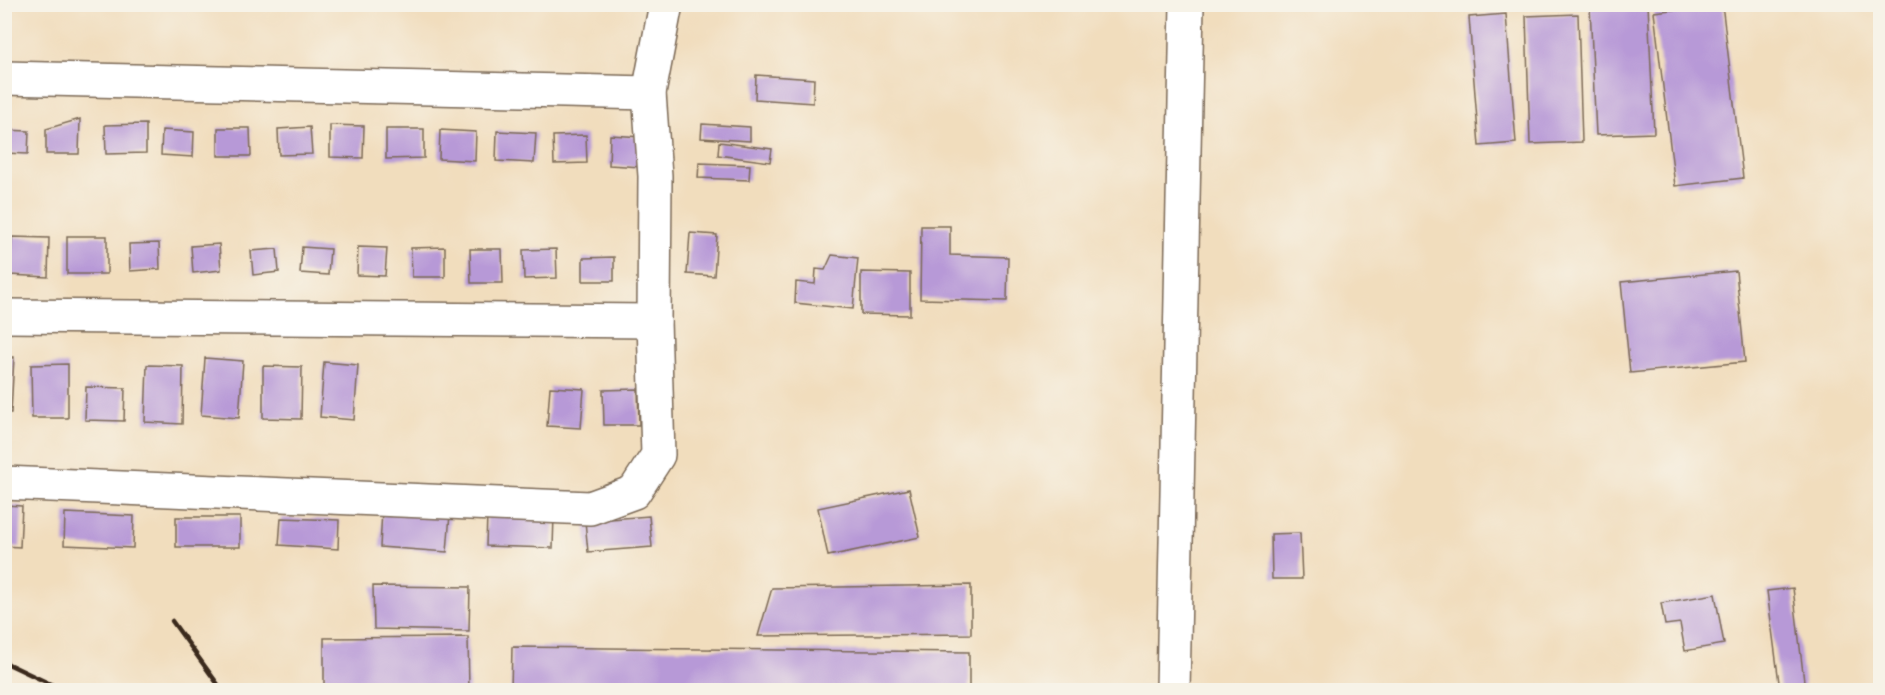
<svg xmlns="http://www.w3.org/2000/svg" width="1885" height="695" font-family="'EB Garamond',serif">
  <rect width="100%" height="100%" fill="#f7f3e8"/>
  <filter id="ink" filterUnits="userSpaceOnUse"><feTurbulence type="fractalNoise" baseFrequency=".0167" numOctaves="2"/><feDisplacementMap in="SourceGraphic" scale="12" xChannelSelector="R" yChannelSelector="G"/><feConvolveMatrix kernelMatrix="1 2 1 2 8 2 1 2 1" color-interpolation-filters="sRGB"/></filter>
  <filter id="wash" filterUnits="userSpaceOnUse"><feTurbulence type="fractalNoise" baseFrequency=".008" numOctaves="4" result="noise"/><feDisplacementMap in="SourceGraphic" scale="24" xChannelSelector="R" yChannelSelector="G"/><feGaussianBlur stdDeviation="1.35" result="paint"/><feColorMatrix in="noise" values="0 0 0 0 0 0 0 0 0 0 0 0 0 0 0 0 0 1.4 0 .05"/><feComposite in="paint" operator="in"/></filter>
  <g filter="url(#wash)">
    <rect width="100%" height="100%" fill="#f1ddbd"/>
    <g id="blocks">
      <g fill="#b799d7">
        <path d="M 1648,4 L 1654,133 L 1596,135 L 1590,6 Z"/>
        <path d="M 1722,4 L 1743,178 L 1675,186 L 1654,12 Z"/>
        <path d="M 1506,14 L 1516,143 L 1479,146 L 1469,17 Z"/>
        <path d="M 1578,14 L 1582,142 L 1530,144 L 1526,16 Z"/>
        <path d="M 756,75 L 814,79 L 813,103 L 755,99 Z"/>
        <path d="M 80,119 L 79,154 L 46,154 L 46,129 Z"/>
        <path d="M 146,124 L 146,153 L 106,154 L 105,125 Z"/>
        <path d="M 702,124 L 750,127 L 750,141 L 701,138 Z"/>
        <path d="M 330,125 L 364,126 L 363,158 L 330,157 Z"/>
        <path d="M 310,127 L 312,154 L 279,155 L 278,129 Z"/>
        <path d="M 218,128 L 250,128 L 251,156 L 218,156 Z"/>
        <path d="M 386,129 L 424,129 L 424,158 L 386,159 Z"/>
        <path d="M 4,130 L 29,131 L 28,154 L 4,153 Z"/>
        <path d="M 162,130 L 194,132 L 193,157 L 161,155 Z"/>
        <path d="M 440,130 L 476,132 L 475,161 L 439,159 Z"/>
        <path d="M 497,131 L 536,133 L 534,163 L 496,161 Z"/>
        <path d="M 586,135 L 587,163 L 554,164 L 553,136 Z"/>
        <path d="M 610,135 L 642,137 L 641,167 L 609,165 Z"/>
        <path d="M 719,142 L 772,149 L 770,162 L 718,155 Z"/>
        <path d="M 699,163 L 750,165 L 749,180 L 698,178 Z"/>
        <path d="M 921,226 L 950,226 L 950,255 L 1008,257 L 1007,301 L 920,299 Z"/>
        <path d="M 690,233 L 717,235 L 714,276 L 687,274 Z"/>
        <rect x="67" y="236" width="40" height="38"/>
        <path d="M 12,237 L 49,238 L 48,277 L 10,275 Z"/>
        <path d="M 159,243 L 160,269 L 130,271 L 129,244 Z"/>
        <path d="M 219,244 L 221,270 L 193,273 L 191,246 Z"/>
        <path d="M 302,247 L 330,249 L 328,275 L 300,273 Z"/>
        <path d="M 358,247 L 387,248 L 385,276 L 357,275 Z"/>
        <path d="M 445,247 L 445,277 L 412,277 L 411,248 Z"/>
        <path d="M 277,249 L 279,272 L 253,275 L 251,251 Z"/>
        <path d="M 470,249 L 502,249 L 503,283 L 471,283 Z"/>
        <path d="M 556,249 L 557,278 L 524,279 L 523,250 Z"/>
        <path d="M 832,255 L 858,258 L 853,309 L 795,303 L 796,282 L 815,284 L 816,269 L 825,270 Z"/>
        <path d="M 614,257 L 614,281 L 583,281 L 583,258 Z"/>
        <path d="M 1736,271 L 1745,362 L 1630,373 L 1621,282 Z"/>
        <path d="M 861,272 L 910,273 L 910,315 L 861,314 Z"/>
        <path d="M 4,357 L 14,357 L 11,413 L 4,413 Z"/>
        <path d="M 205,358 L 243,361 L 239,418 L 201,415 Z"/>
        <path d="M 324,362 L 358,365 L 354,420 L 320,417 Z"/>
        <path d="M 68,364 L 68,418 L 32,418 L 31,365 Z"/>
        <path d="M 147,365 L 183,366 L 182,424 L 145,422 Z"/>
        <path d="M 263,366 L 302,367 L 301,419 L 263,418 Z"/>
        <path d="M 86,387 L 125,388 L 124,421 L 85,420 Z"/>
        <path d="M 550,387 L 584,389 L 581,428 L 547,426 Z"/>
        <path d="M 638,389 L 639,425 L 604,425 L 603,390 Z"/>
        <path d="M 909,489 L 920,537 L 828,556 L 818,508 Z"/>
        <path d="M 4,505 L 22,506 L 20,547 L 4,546 Z"/>
        <path d="M 382,510 L 450,514 L 447,552 L 380,547 Z"/>
        <path d="M 65,513 L 134,516 L 133,548 L 64,545 Z"/>
        <path d="M 487,513 L 554,515 L 553,548 L 486,546 Z"/>
        <path d="M 649,516 L 652,547 L 588,552 L 585,521 Z"/>
        <rect x="176" y="517" width="64" height="30"/>
        <path d="M 281,518 L 339,520 L 338,549 L 279,545 Z"/>
        <path d="M 1300,533 L 1302,579 L 1272,579 L 1271,534 Z"/>
        <path d="M 971,585 L 971,634 L 758,636 L 772,588 Z"/>
        <path d="M 373,586 L 470,587 L 469,631 L 374,629 Z"/>
        <path d="M 1793,588 L 1805,690 L 1780,690 L 1767,591 Z"/>
        <path d="M 1715,594 L 1724,644 L 1685,651 L 1680,623 L 1665,625 L 1661,603 Z"/>
        <path d="M 468,637 L 469,690 L 324,690 L 324,638 Z"/>
        <path d="M 512,647 L 969,652 L 969,690 L 511,690 Z"/>
      </g>
    </g>
  </g>
  <g filter="url(#ink)">
    <use href="#blocks" fill-opacity="0" stroke="#7b6956" stroke-width="1.5"/>
    <g fill="none" stroke-linecap="round" stroke-linejoin="round">
      <g stroke="#7b6956" stroke-width="36">
        <g id="minor">
          <path d="M 4,78 L 649,93"/>
          <path d="M 4,316 L 654,321"/>
          <path d="M 4,483 L 590,508 L 634,492 L 658,455 L 654,321 L 655,176 L 649,93 L 666,4"/>
          <path d="M 1173,690 L 1187,4"/>
        </g>
      </g>
      <use href="#minor" stroke="#fff" stroke-width="33"/>
      <g stroke="#3b2a1e" stroke-width="4.5">
        <path d="M 172,621 L 222,690"/>
        <path d="M 4,662 L 63,690"/>
      </g>
    </g>
  </g>
  <rect width="1885" height="695" fill="none" stroke="#f7f3e8" stroke-width="24"/>
</svg>
